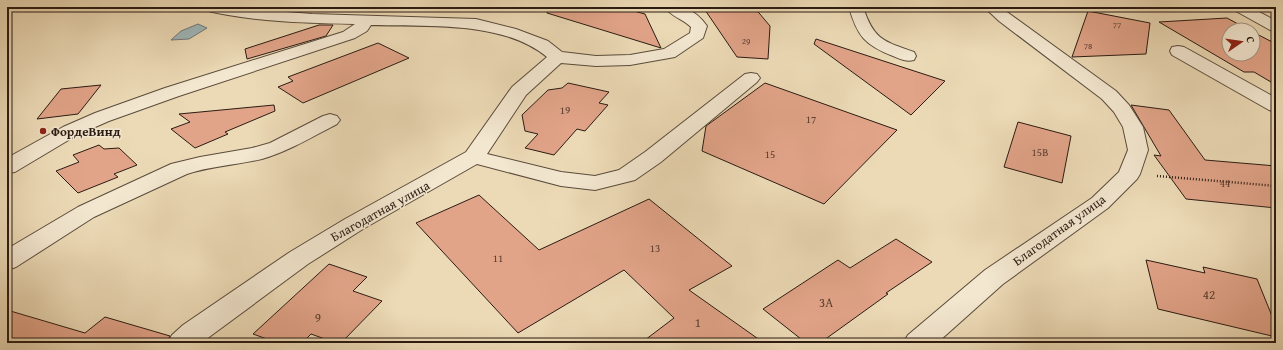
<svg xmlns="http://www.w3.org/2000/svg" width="1283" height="350" font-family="'Gentium Book Plus',serif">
  <rect width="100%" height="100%" fill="#ecdab6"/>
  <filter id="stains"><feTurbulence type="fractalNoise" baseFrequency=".005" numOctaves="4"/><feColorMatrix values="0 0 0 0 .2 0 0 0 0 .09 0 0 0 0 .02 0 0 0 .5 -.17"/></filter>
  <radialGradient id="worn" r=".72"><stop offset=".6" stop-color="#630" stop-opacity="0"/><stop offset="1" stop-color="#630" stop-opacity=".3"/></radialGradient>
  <path fill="#9fb7ba" stroke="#707977" d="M 198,24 L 207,28 L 189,39 L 171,40 L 181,31 Z"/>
  <g fill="#e2a489" stroke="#2a1b12">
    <path d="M 548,7 L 619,7 L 645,14 L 661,48 L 547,13 Z"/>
    <path d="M 703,7 L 754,7 L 770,26 L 768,59 L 737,57 Z"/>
    <path d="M 1088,11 L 1150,23 L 1146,54 L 1072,57 Z"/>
    <path d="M 1227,18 L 1249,30 L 1229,30 L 1229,54 L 1253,54 L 1253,32 L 1276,44 L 1276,85 L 1254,72 L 1244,72 L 1159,22 Z"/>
    <path d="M 319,25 L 333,25 L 326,36 L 247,59 L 245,49 Z"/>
    <path d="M 816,39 L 945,81 L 911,115 L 814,44 Z"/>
    <path d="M 378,43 L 409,58 L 303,103 L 278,87 L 293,81 L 288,77 Z"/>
    <path d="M 568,83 L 609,92 L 599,103 L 608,105 L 585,131 L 577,129 L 554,155 L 525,148 L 538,134 L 525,131 L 522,115 L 548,90 L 562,88 Z"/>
    <path d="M 765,83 L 897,130 L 824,204 L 702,151 L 706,126 Z"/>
    <path d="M 101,85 L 78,114 L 37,119 L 61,89 Z"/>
    <path d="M 274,105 L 275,111 L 225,132 L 228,134 L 195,148 L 171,129 L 190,122 L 179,114 Z"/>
    <path d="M 1131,105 L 1169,110 L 1205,160 L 1276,166 L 1276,208 L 1186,199 L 1154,155 L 1161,156 Z"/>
    <path d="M 1018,122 L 1071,136 L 1062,183 L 1004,167 Z"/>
    <path d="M 99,145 L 104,149 L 119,148 L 137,165 L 114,174 L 118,177 L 78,193 L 56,171 L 79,162 L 73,155 Z"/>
    <path d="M 479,195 L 539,250 L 649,199 L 732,266 L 689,290 L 764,343 L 641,343 L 674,318 L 624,270 L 518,333 L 416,223 Z"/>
    <path d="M 896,239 L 932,262 L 886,293 L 888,294 L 820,343 L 806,343 L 763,309 L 838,260 L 850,268 Z"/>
    <path d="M 1146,260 L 1205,273 L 1203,267 L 1257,279 L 1276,326 L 1276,337 L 1158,309 Z"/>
    <path d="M 329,264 L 367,277 L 353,291 L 382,301 L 341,343 L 336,343 L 311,334 L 302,343 L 278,343 L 253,334 Z"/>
    <path d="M 7,310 L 85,333 L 105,317 L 170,336 L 166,343 L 7,343 Z"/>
  </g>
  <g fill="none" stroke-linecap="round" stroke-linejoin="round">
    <g stroke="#5a4b3b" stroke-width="2">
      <g id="minor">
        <path d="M 202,7 L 233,7 L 246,9 L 312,14 L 476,19 L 516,29 L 548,41 L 562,52 L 596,56 L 630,55 L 664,49 L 690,33 L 691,27 C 683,19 670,16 665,7 C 684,7 695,9 707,26 L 703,38 L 675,57 L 630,65 L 596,66 L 561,63 L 526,95 L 487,154 L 561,172 L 595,176 L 619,170 L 645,152 L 745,74 L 751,73 L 757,74 L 760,78 L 757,82 L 661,162 L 635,180 L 595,190 L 561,186 L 477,164 L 363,229 L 308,264 L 201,343 L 167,343 L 172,335 L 183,325 L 290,252 L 345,219 L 466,152 L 512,87 L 547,57 C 502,20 426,27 371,25 L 367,31 L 355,38 L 179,96 L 109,121 L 77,135 L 15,172 L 7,173 L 7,158 L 63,127 L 95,113 L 165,88 L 343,32 L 355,24 C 305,23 253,22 204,10 Z"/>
        <path d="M 849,7 L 863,7 C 874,40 883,41 914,52 L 916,56 L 914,60 C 906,62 900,59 893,56 C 865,45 857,36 849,7 Z"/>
        <path d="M 984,7 L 1000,7 L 1116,91 L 1129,105 L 1143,127 L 1148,150 L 1140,174 L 1137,179 L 1108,208 L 1003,284 L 937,343 L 903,343 L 908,335 L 985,270 L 1092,198 L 1119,172 L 1128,150 L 1123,127 L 1114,112 L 1102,99 L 999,21 Z"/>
        <path d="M 1232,7 L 1250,7 L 1276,21 L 1276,32 L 1270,30 L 1234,10 Z"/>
        <path d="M 1178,46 L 1184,47 L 1276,98 L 1276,112 L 1269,110 L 1172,55 L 1170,51 L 1172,47 Z"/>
        <path d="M 330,114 L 337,116 L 340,120 L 337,124 C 312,137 289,151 262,159 C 237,165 211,166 187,174 L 94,217 L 16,267 L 7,270 L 7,249 L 78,207 L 171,164 L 200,157 L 252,148 L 270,143 L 323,116 Z"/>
      </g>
    </g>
    <path stroke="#2a1b12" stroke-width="2.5" stroke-dasharray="1 2" stroke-linecap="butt" d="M 1157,176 L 1276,186"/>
    <use href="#minor" fill="#f3e7d0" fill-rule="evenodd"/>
  </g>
  <circle fill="#8f2418" stroke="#f3e7d0" stroke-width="1.5" cx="43" cy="131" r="4"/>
  <g text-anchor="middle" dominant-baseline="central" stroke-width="3" stroke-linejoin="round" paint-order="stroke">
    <g font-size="9" fill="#583d30">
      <text x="1117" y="24">77</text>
      <text x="746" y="40">29</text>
      <text x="1088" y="45">78</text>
    </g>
    <g font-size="11" fill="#583d30">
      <text x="565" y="110">19</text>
      <text x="811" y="119">17</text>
      <text x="1040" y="152">15В</text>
      <text x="770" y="154">15</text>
      <text x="1225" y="183">44</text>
      <text x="655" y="248">13</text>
      <text x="498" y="258">11</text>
    </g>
    <g font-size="13" font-weight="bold" fill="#2a1b12" stroke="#f3e7d0" text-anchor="start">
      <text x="51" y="131">ФордеВинд</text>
    </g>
    <g font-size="13" fill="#2a1b12" stroke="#f3e7d0">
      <text transform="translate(380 211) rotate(-29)">Благодатная улица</text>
      <text transform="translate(1059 230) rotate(-36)">Благодатная улица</text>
    </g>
    <g font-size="13" fill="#583d30">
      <text x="1209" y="294">42</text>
      <text x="826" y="302">3А</text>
      <text x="318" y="317">9</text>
      <text x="698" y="322">1</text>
    </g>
  </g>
  <rect width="1283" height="350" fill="none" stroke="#ecdab6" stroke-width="24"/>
  <rect x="8" y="8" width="1267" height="334" fill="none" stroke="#2a1b12" stroke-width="2"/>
  <rect x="12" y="12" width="1259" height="326" fill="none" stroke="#2a1b12"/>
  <g transform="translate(1241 42) rotate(77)"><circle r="19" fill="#f3e7d0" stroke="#a39584"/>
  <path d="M0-3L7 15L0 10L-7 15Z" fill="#8f2418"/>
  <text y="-6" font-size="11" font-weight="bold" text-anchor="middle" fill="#2a1b12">С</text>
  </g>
  <rect width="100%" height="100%" filter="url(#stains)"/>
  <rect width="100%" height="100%" fill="url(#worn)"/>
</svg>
